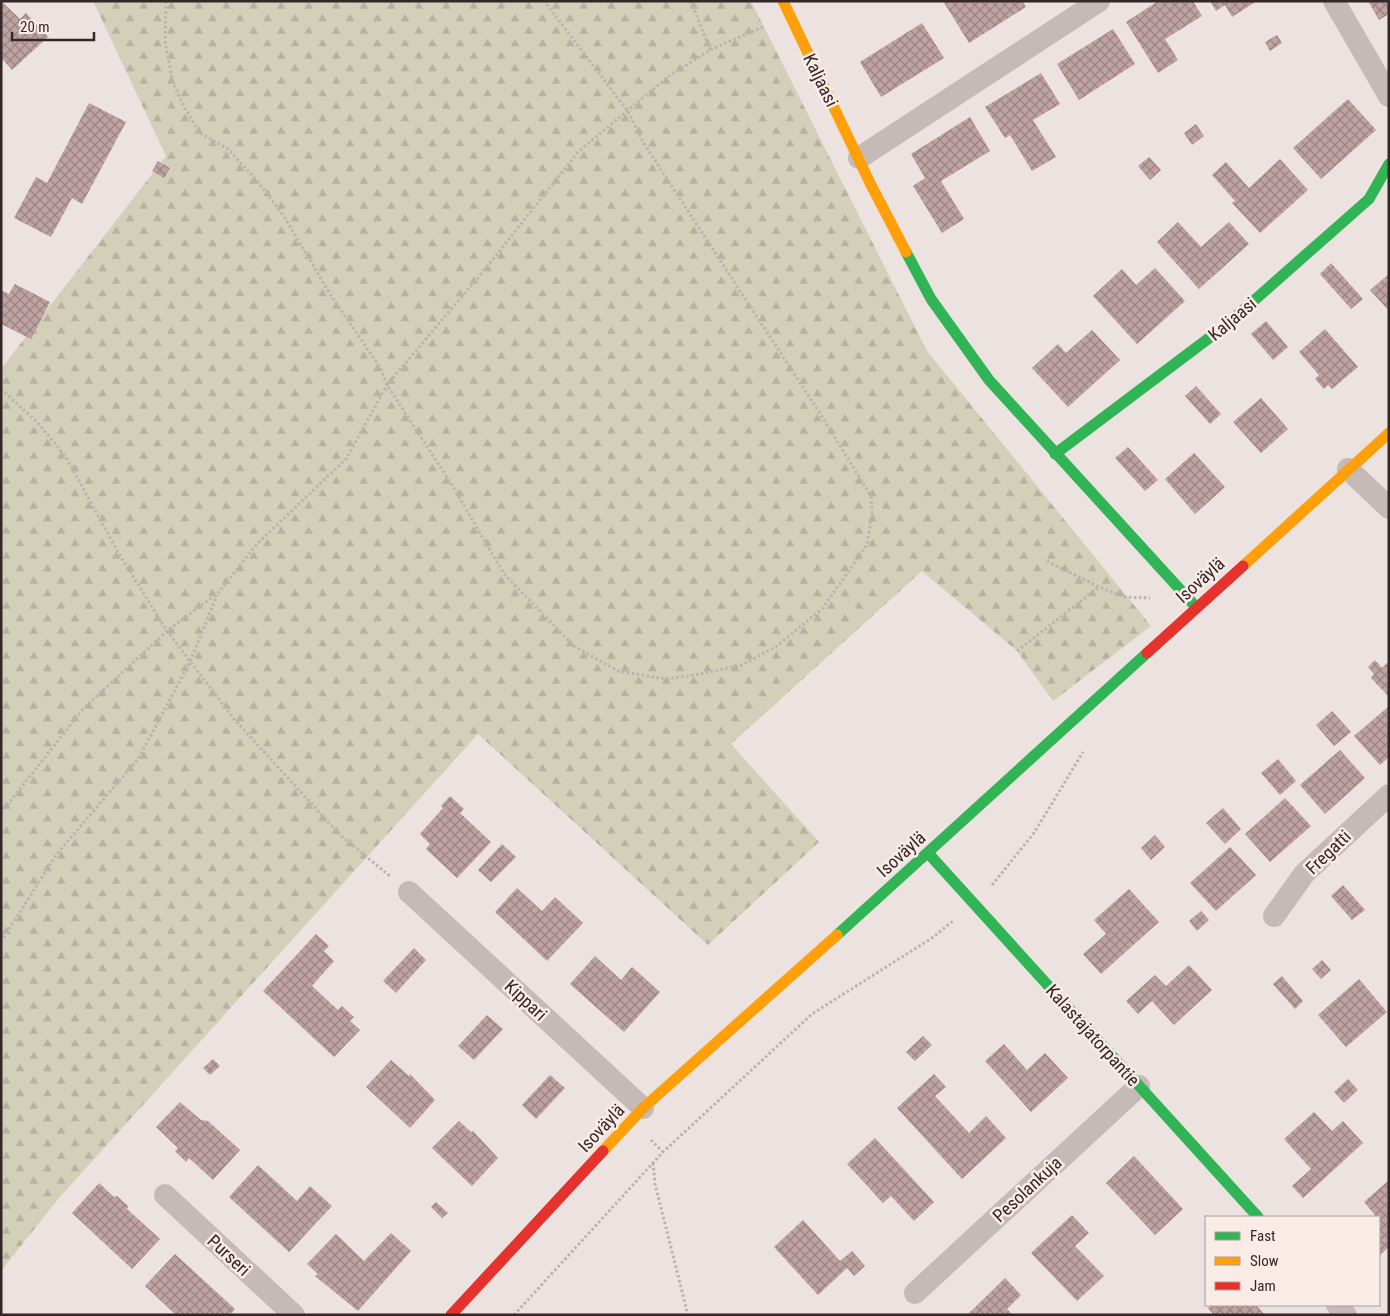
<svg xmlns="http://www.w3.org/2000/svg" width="1390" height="1316" font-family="'Roboto Condensed',sans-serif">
  <defs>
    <pattern id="forest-firs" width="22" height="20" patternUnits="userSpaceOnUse" patternTransform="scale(1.25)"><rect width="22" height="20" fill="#d3cfb9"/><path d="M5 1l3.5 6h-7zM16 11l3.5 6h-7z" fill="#b6b29f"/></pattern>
    <pattern id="building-cross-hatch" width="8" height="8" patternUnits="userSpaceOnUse" patternTransform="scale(1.25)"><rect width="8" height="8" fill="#bfa2a2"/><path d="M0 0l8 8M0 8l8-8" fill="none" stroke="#9c8484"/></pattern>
  </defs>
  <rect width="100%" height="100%" fill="#ece2df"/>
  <path fill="url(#forest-firs)" d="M 93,1 L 751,1 L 927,351 L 1151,626 L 1053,701 L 1017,651 L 922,571 L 731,744 L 819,842 L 708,945 L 478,734 L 58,1199 L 1,1271 L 1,369 L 166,156 Z"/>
  <g fill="url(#building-cross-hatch)">
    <path d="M 1,1 L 20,19 L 26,13 L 48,37 L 12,70 L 3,60 L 1,62 Z"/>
    <path d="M 943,1 L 1022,1 L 1026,7 L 969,43 Z"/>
    <path d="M 1158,1 L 1193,1 L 1202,16 L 1165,39 L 1178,60 L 1158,73 L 1126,22 Z"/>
    <path d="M 1210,1 L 1257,1 L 1232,17 L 1225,5 L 1216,11 Z"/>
    <path d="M 1368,1 L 1389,1 L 1389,14 L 1379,20 Z"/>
    <path d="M 922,23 L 944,58 L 881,97 L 860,62 Z"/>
    <path d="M 1113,29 L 1135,64 L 1079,100 L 1057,64 Z"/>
    <path d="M 1277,35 L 1282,43 L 1270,51 L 1265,42 Z"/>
    <path d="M 1041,73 L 1060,104 L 1033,120 L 1056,157 L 1032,171 L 1010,135 L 1005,138 L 985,107 Z"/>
    <path d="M 1348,99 L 1376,130 L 1321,179 L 1293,148 Z"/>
    <path d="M 89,103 L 126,122 L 82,204 L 72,198 L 51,237 L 14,218 L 36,177 L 47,183 Z"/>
    <path d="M 970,117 L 990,151 L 941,181 L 964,219 L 942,233 L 913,186 L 925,178 L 911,154 Z"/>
    <path d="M 1196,124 L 1204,136 L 1192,145 L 1184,133 Z"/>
    <path d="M 1149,157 L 1161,170 L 1150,180 L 1138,166 Z"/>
    <path d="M 1280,159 L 1308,190 L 1260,233 L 1232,203 L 1235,201 L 1212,175 L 1226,162 L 1249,188 Z"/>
    <path d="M 158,161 L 170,168 L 164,178 L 152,171 Z"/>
    <path d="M 1178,222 L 1201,247 L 1229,222 L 1249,244 L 1199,289 L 1157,242 Z"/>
    <path d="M 1331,263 L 1363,299 L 1351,309 L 1320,274 Z"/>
    <path d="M 1155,268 L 1185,301 L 1137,344 L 1093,296 L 1122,269 L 1136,285 Z"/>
    <path d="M 1389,274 L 1389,311 L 1370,290 Z"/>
    <path d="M 15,284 L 50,302 L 31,339 L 1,324 L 1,290 L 9,294 Z"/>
    <path d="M 1266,321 L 1288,347 L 1273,360 L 1251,334 Z"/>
    <path d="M 1325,329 L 1358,367 L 1332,389 L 1328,385 L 1324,389 L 1315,379 L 1319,375 L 1299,352 Z"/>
    <path d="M 1092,330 L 1120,360 L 1068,407 L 1032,368 L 1058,344 L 1066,353 Z"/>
    <path d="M 1196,386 L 1221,414 L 1210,424 L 1185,396 Z"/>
    <path d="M 1261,398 L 1288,429 L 1261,453 L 1233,422 Z"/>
    <path d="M 1128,447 L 1158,480 L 1145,491 L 1115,458 Z"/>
    <path d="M 1194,453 L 1225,487 L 1195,514 L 1165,479 Z"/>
    <path d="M 1375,660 L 1382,668 L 1387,663 L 1389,665 L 1389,697 L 1371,678 L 1374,674 L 1368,667 Z"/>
    <path d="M 1389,706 L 1389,757 L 1380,765 L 1354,736 Z"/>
    <path d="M 1332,711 L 1351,732 L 1334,746 L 1316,725 Z"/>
    <path d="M 1340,750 L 1365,778 L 1325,814 L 1300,785 Z"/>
    <path d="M 1278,759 L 1296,781 L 1280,795 L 1261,773 Z"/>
    <path d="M 450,796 L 464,809 L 460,813 L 491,842 L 457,878 L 426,849 L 430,844 L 420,834 L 443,808 L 441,806 Z"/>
    <path d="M 1285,798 L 1311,826 L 1270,862 L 1245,834 Z"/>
    <path d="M 1223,808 L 1241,829 L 1225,844 L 1206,823 Z"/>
    <path d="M 1155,835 L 1165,847 L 1151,860 L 1141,848 Z"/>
    <path d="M 502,844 L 516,857 L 491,882 L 478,870 Z"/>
    <path d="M 1230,847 L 1256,875 L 1216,911 L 1190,883 Z"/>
    <path d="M 1343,885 L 1365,910 L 1352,920 L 1331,896 Z"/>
    <path d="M 517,888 L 542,911 L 555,897 L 583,923 L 547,961 L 495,912 Z"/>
    <path d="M 1129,889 L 1159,922 L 1101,974 L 1083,954 L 1106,934 L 1094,920 Z"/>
    <path d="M 1201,911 L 1209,920 L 1197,931 L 1189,921 Z"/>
    <path d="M 316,934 L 329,946 L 324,951 L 334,961 L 312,986 L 338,1010 L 342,1006 L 354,1017 L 350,1021 L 360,1030 L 334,1057 L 263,991 Z"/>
    <path d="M 414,948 L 426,960 L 396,993 L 383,981 Z"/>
    <path d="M 595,956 L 621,980 L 632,967 L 660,992 L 624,1032 L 570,984 Z"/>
    <path d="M 1322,960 L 1331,970 L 1321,979 L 1312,969 Z"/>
    <path d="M 1189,965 L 1212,990 L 1174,1025 L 1152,1001 L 1138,1014 L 1126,1001 L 1155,975 L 1166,986 Z"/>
    <path d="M 1282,976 L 1303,1001 L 1295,1009 L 1273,984 Z"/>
    <path d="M 1359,979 L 1387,1012 L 1346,1047 L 1318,1015 Z"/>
    <path d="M 487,1015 L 503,1029 L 474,1060 L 458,1046 Z"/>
    <path d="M 923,1036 L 932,1045 L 915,1061 L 906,1052 Z"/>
    <path d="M 1004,1044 L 1027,1070 L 1045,1053 L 1068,1078 L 1031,1112 L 985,1061 Z"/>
    <path d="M 213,1059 L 220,1066 L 210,1075 L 203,1068 Z"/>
    <path d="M 391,1060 L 409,1076 L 410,1074 L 435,1100 L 410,1128 L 366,1087 Z"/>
    <path d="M 934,1074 L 946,1087 L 935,1096 L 969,1133 L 986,1116 L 1006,1138 L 962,1179 L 897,1108 Z"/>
    <path d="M 550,1075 L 565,1088 L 536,1119 L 522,1105 Z"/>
    <path d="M 1348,1079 L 1358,1090 L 1344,1103 L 1334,1092 Z"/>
    <path d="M 180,1102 L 201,1120 L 208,1121 L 240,1150 L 213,1180 L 189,1158 L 186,1162 L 175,1151 L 178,1148 L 156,1127 Z"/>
    <path d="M 1314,1112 L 1332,1131 L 1343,1121 L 1363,1143 L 1303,1198 L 1292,1186 L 1311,1169 L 1284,1139 Z"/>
    <path d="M 459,1121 L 471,1132 L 473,1131 L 498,1158 L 472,1186 L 432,1148 Z"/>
    <path d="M 875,1138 L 934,1202 L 914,1221 L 891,1196 L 883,1203 L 847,1164 Z"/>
    <path d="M 1134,1156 L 1183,1209 L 1155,1235 L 1106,1183 Z"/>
    <path d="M 258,1165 L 297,1201 L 310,1186 L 332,1206 L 289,1252 L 229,1197 Z"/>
    <path d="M 1389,1180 L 1389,1247 L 1379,1256 L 1380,1221 L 1364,1202 Z"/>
    <path d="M 99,1183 L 114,1197 L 117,1196 L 128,1206 L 127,1209 L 160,1239 L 132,1269 L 72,1213 Z"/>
    <path d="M 436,1202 L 448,1213 L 442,1218 L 431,1207 Z"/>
    <path d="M 1072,1215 L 1089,1233 L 1075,1246 L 1104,1276 L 1077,1301 L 1031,1253 Z"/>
    <path d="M 803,1220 L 840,1261 L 852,1251 L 865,1266 L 854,1276 L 847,1268 L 818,1295 L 774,1247 Z"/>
    <path d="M 391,1233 L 411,1251 L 358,1311 L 315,1276 L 318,1274 L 307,1264 L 336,1234 L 364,1261 Z"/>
    <path d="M 175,1254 L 235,1309 L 230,1315 L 176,1315 L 145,1286 Z"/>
    <path d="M 1005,1278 L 1021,1295 L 1007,1309 L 1013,1315 L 967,1315 Z"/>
    <path d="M 1212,1305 L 1256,1305 L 1265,1315 L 1214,1315 L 1208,1308 Z"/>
  </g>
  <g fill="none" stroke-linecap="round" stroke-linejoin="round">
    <g stroke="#bdb2b1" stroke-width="3" stroke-dasharray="2.5 2.5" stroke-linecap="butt">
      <path d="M 166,1 L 165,41 L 173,83 L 184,107 L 200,133 L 228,149 L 258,182 L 285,218 L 330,294 L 381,369 L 387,385 L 452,485 L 504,574 L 574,646 L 618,671 L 665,679 L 695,675 L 742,665 L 777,646 L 823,608 L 867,545 L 872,514 L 871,496 L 821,415 L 643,142 L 627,110 L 544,1"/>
      <path d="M 691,1 L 710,50"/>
      <path d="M 1,389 L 37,422 L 66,457 L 119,554 L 167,631 L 234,719 L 340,835 L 391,877"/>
      <path d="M 1047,561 L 1099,587 L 1124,597 L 1150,598"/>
      <path d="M 1017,651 L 1099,587"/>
      <path d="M 1,813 L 83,709 L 167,631 L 218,593 L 257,544 L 346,459 L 387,385 L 486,268 L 579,151 L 669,76 L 710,50 L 765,26"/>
      <path d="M 992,885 L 1034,833 L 1083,752"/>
      <path d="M 1,942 L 56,855 L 138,759 L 190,662 L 217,595"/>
      <path d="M 651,1140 L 663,1152"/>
      <path d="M 653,1163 L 655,1184 L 688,1315"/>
      <path d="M 514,1315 L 663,1152 L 812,1014 L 932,938 L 953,921"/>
    </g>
    <g stroke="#c5bab8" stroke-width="22">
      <path d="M 1334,1 L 1389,96"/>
      <path d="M 859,158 L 1099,1"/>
      <path d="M 1348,469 L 1389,508"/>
      <path d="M 409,892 L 643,1108"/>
      <path d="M 1274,916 L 1304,874 L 1389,795"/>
      <path d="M 165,1195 L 294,1315"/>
      <path d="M 915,1293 L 1139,1086"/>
      <path d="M 1337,1305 L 1346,1315"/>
    </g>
    <g stroke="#30b455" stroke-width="11">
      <path d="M 906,252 L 931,299 L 989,380 L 1196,607"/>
      <path d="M 1055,454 L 1225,326 L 1369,199 L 1389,164"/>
      <path d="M 928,853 L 1258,1217"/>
      <path d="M 837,935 L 1147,653"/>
    </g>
    <g stroke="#ff9f0a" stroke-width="11">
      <path d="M 783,1 L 871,185 L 906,252"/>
      <path d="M 1243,566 L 1389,433"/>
      <path d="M 603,1151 L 643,1108 L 837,935"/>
    </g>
    <g stroke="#e5322d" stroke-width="11">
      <path d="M 1147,653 L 1243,566"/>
      <path d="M 451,1315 L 603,1151"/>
    </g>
  </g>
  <g text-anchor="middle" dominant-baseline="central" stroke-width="5" stroke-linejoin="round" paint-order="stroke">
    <g font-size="18" fill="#352727" stroke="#f9ebe6">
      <text transform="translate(821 80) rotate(64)">Kaljaasi</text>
      <text transform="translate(1232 319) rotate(-40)">Kaljaasi</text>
      <text transform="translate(1200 580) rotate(-42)">Isoväylä</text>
      <text transform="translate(1328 852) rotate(-44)">Fregatti</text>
      <text transform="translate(901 854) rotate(-42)">Isoväylä</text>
      <text transform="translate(526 1000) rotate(43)">Kippari</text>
      <text transform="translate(1093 1035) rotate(48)">Kalastajatorpantie</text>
      <text transform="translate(601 1128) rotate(-47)">Isoväylä</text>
      <text transform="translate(1027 1189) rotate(-43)">Pesolankuja</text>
      <text transform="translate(229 1255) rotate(43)">Purseri</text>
    </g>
  </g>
  <rect width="1390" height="1316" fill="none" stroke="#352727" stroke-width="5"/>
  <rect x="1205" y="1216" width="175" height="90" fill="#f9ebe6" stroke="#ab9d9a"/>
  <rect x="1215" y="1232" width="25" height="8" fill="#30b455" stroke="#ab9d9a"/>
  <text x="1250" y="1241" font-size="15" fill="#352727">Fast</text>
  <rect x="1215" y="1257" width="25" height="8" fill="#ff9f0a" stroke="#ab9d9a"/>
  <text x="1250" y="1266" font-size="15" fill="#352727">Slow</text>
  <rect x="1215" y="1282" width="25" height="8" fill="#e5322d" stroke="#ab9d9a"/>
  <text x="1250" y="1291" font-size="15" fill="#352727">Jam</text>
  <path d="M12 32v8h82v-8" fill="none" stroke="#352727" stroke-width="2.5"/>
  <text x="20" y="32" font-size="15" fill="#352727" stroke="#f9ebe6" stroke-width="4" paint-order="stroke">20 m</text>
</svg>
